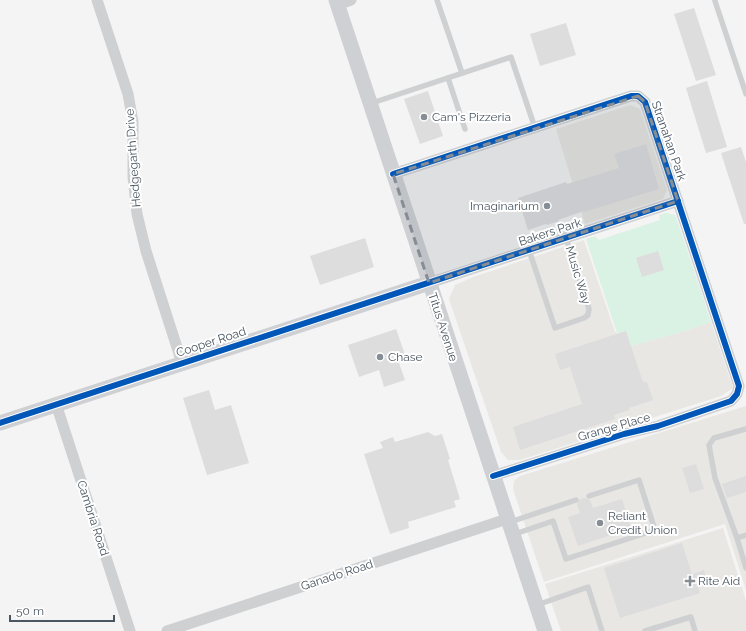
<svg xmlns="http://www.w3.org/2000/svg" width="746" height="631" font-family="Raleway,sans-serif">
  <rect width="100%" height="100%" fill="#f4f4f4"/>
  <g fill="#e8e7e3">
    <path d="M 630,105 L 640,109 L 667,190 L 663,199 L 585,224 L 556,129 Z"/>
    <path d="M 584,240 L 615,332 L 617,333 L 626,331 L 631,346 L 685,331 L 711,322 L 733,388 L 721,396 L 520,460 L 508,460 L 501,452 L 449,299 L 455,285 L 473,277 Z"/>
    <path d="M 746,406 L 746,590 L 725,524 L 544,582 L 513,489 L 514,481 L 520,476 Z"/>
    <path d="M 723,528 L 746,601 L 746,631 L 561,631 L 545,584 Z"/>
  </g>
  <path fill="#d9f2e3" d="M 666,213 L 675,215 L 677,220 L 711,322 L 685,331 L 631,346 L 626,331 L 617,333 L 586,239 L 595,236 L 599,240 L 660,220 L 659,215 Z"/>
  <g fill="#ddddde">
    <path d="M 694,8 L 716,75 L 696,81 L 674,14 Z"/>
    <path d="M 566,23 L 576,55 L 540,66 L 530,34 Z"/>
    <path d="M 707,81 L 727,147 L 706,153 L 686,88 Z"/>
    <path d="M 428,91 L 443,136 L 420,144 L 404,99 Z"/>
    <path d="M 646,144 L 659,189 L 584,212 L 584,211 L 558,220 L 559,221 L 547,225 L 546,224 L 528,230 L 518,198 L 566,182 L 567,184 L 619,168 L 614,154 Z"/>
    <path d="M 741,147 L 746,162 L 746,224 L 744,224 L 721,153 Z"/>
    <path d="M 365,238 L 374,267 L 320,285 L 310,256 Z"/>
    <path d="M 658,251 L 664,270 L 642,277 L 636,258 Z"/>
    <path d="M 396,329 L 407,360 L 399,363 L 405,380 L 384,387 L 379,370 L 359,377 L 348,345 Z"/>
    <path d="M 626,331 L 643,382 L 647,382 L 653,400 L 629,408 L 629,410 L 614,415 L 615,419 L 520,450 L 513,427 L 582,404 L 570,367 L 560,370 L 555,354 Z"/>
    <path d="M 209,390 L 215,410 L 231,405 L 249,463 L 207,475 L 183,398 Z"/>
    <path d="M 428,432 L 435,436 L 442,434 L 450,459 L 448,460 L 460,499 L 454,501 L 456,507 L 408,522 L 409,528 L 390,534 L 364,454 L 383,448 L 380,442 L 393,437 L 395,442 Z"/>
    <path d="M 696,464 L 704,489 L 690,493 L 682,468 Z"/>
    <path d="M 746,476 L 746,492 L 727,498 L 722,484 Z"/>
    <path d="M 585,498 L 590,500 L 593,508 L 622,499 L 631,528 L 578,546 L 568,517 L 580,513 L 577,504 L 580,499 Z"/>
    <path d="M 682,543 L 692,574 L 704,570 L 708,584 L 698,587 L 700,593 L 620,618 L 604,568 Z"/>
  </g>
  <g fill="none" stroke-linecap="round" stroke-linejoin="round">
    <g stroke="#ced0d2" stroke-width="5.5">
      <path d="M 437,0 L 462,73"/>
      <path d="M 715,1 L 746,94"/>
      <path d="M 448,78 L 465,129"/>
      <path d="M 372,103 L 511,57 L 535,128"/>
      <path d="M 529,250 L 555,328 L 584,318 L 588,315 L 589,309 L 566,238"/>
      <path d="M 746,429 L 714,438 L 709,445 L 715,478 L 737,538 L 746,568"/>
      <path d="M 510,522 L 576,500"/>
      <path d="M 515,534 L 553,521 L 566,559 L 655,530 L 639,480 L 589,496"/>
      <path d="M 737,538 L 746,535"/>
      <path d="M 537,605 L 588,587 L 602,631"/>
      <path d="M 645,631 L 691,617 L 695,631"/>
    </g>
    <g stroke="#ced0d2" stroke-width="11">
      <path d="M 97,0 L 128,94 L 133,122 L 133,177 L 137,214 L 146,251 L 182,363"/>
      <path d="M 337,5 L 351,0"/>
      <path d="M 393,174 L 631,96 L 638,96 L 645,102 L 733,368 L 739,386 L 737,394 L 731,401 L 658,426 L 624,434 L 493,476"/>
      <path d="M 429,283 L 678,201"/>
      <path d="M 56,404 L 130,631"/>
      <path d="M 167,631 L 507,519"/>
    </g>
    <g stroke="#ced0d4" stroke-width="15">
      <path d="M 336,0 L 545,631"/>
      <path d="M 0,423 L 429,283"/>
    </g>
    <g stroke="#fff" stroke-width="8">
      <g id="cycleway">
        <path d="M 393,174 L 631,96 L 638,96 L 645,102 L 733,368 L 739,386 L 737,394 L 731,401 L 658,426 L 624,434 L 493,476"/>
        <path d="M 0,423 L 678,201"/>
      </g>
    </g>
    <use href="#cycleway" stroke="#0057b8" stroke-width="6"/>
  </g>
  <path fill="#868d94" fill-opacity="0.2" stroke="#868d94" stroke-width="3" stroke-dasharray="8 5" stroke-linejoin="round" d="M 638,96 L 645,102 L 678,201 L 429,283 L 393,174 Z"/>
  <g fill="#868d94" stroke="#fff" stroke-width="1.5">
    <circle cx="424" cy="117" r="4"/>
    <circle cx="547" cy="206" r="4"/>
    <circle cx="380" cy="357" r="4"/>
    <circle cx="600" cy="523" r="4"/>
    <path d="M688 575h4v4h4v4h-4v4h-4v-4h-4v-4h4z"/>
  </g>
  <g text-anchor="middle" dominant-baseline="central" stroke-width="4" stroke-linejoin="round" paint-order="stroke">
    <g font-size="12" fill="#4a5661" stroke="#fff" text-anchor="start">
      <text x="432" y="117">Cam's Pizzeria</text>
      <text x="539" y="206" text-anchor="end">Imaginarium</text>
      <text x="388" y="357">Chase</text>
      <text x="608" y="516">Reliant<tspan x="608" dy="14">Credit Union</tspan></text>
      <text x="698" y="581">Rite Aid</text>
    </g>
    <g font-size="12" fill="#4a5661" stroke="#fff">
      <text transform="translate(669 141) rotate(71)">Stranahan Park</text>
      <text transform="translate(133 158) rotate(-94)">Hedgegarth Drive</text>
      <text transform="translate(550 232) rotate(-18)">Bakers Park</text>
      <text transform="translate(578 275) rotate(73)">Music Way</text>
      <text transform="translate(443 327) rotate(72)">Titus Avenue</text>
      <text transform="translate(211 342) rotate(-18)">Cooper Road</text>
      <text transform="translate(614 427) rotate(-16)">Grange Place</text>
      <text transform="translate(93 518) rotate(72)">Cambria Road</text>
      <text transform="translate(337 575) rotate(-18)">Ganado Road</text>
    </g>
  </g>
  <path d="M10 615v6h104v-6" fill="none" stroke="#4a5661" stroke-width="2"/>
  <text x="16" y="615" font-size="12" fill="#4a5661" stroke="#ffffff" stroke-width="3" paint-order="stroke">50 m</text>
</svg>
